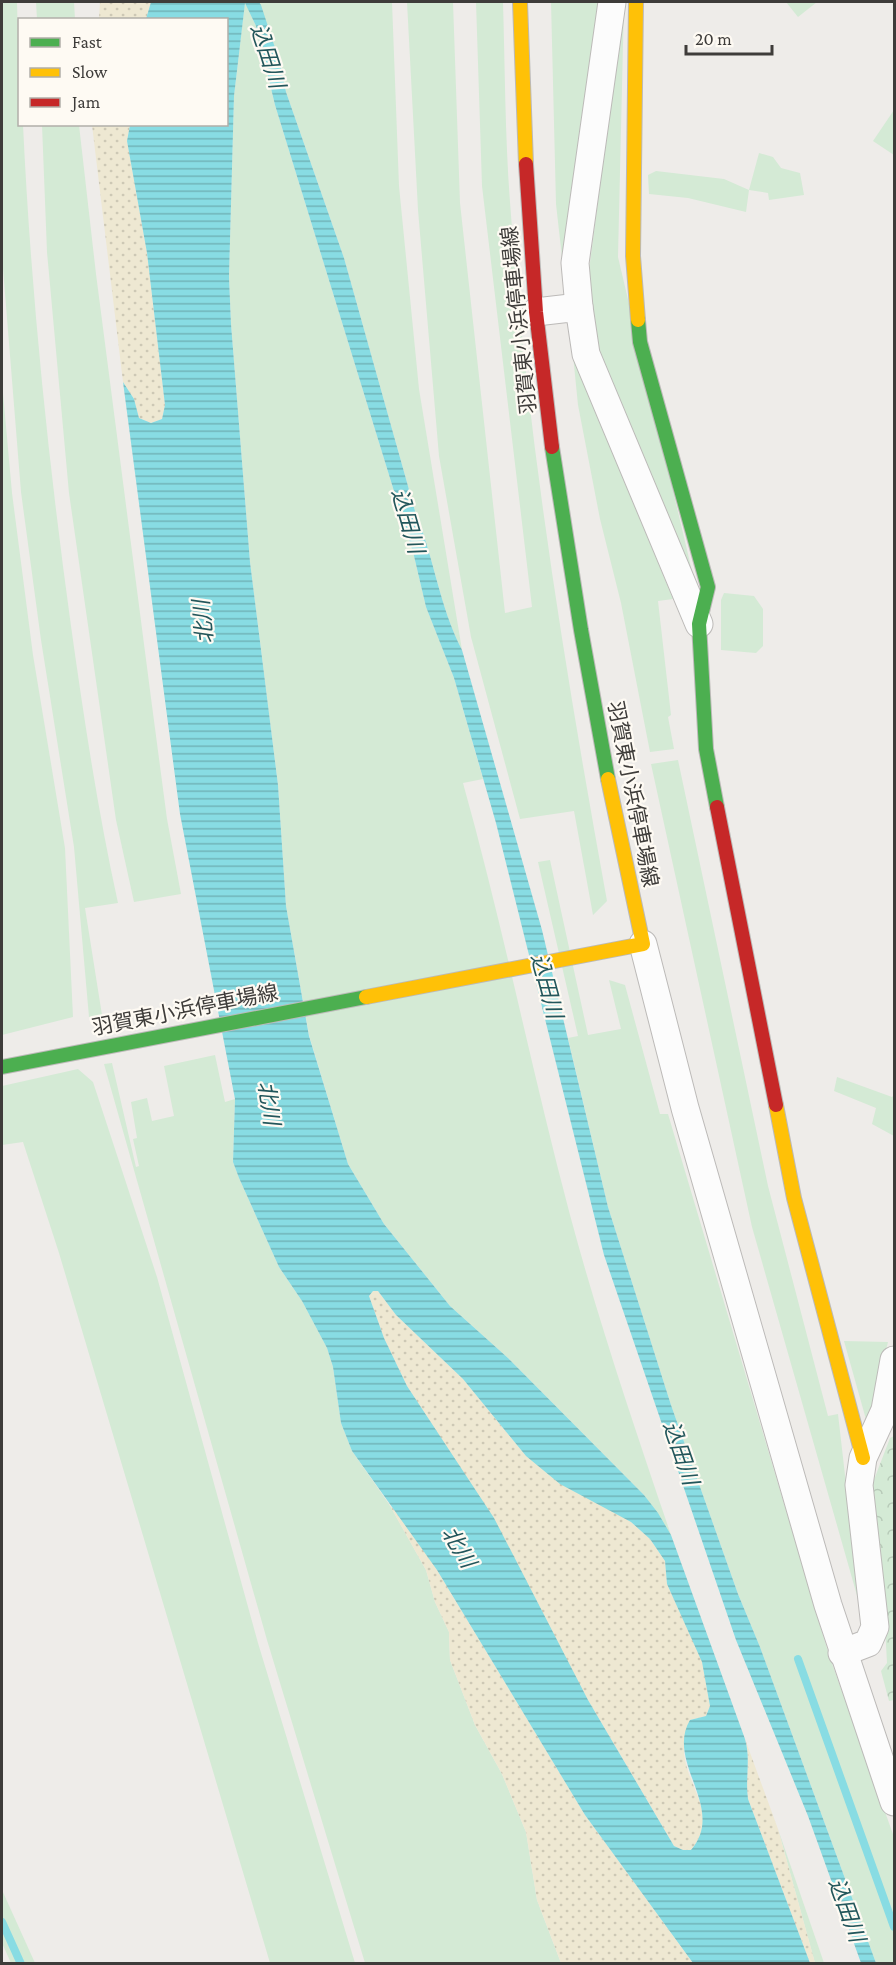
<svg xmlns="http://www.w3.org/2000/svg" width="896" height="1965" font-family="'Crimson Pro','Noto Sans JP',serif">
  <defs>
    <pattern id="forest-crowns" width="20" height="18" patternUnits="userSpaceOnUse" patternTransform="scale(1.5)"><rect width="20" height="18" fill="#d4ead5"/><path d="M2 6a3 3 0 1 1 6 0M12 15a3 3 0 1 1 6 0" fill="none" stroke="#b7cab8"/></pattern>
    <pattern id="sand-dots" width="8" height="8" patternUnits="userSpaceOnUse" patternTransform="scale(1.5)"><rect width="8" height="8" fill="#eee8d2"/><path d="M2 2h.1M6 6h.1" fill="none" stroke="#cdc8b5" stroke-width="1.8" stroke-linecap="round"/></pattern>
    <pattern id="water-rules" width="6" height="5" patternUnits="userSpaceOnUse" patternTransform="scale(1.5)"><rect width="6" height="5" fill="#88dce3"/><path d="M0 2.5h6" fill="none" stroke="#71b4b9"/></pattern>
  </defs>
  <rect width="100%" height="100%" fill="#eeece9"/>
  <g fill="#d4ead5">
    <path d="M 2,2 L 17,2 L 20,124 L 23,125 C 31,293 48,459 71,626 C 84,719 98,812 118,903 L 85,908 L 102,1015 L 89,1017 L 74,847 L 41,640 L 21,492 L 2,256 Z"/>
    <path d="M 36,2 L 74,2 L 75,19 L 37,19 Z"/>
    <path d="M 245,2 L 256,26 L 275,105 L 414,556 L 426,607 L 454,678 L 483,779 L 463,783 C 503,926 532,1072 570,1215 C 599,1323 635,1429 671,1535 L 644,1495 L 508,1358 L 450,1306 L 384,1224 L 348,1164 L 309,1035 L 286,906 L 278,785 L 250,562 L 231,324 L 229,277 L 234,96 Z"/>
    <path d="M 259,2 L 392,2 L 399,186 L 419,389 L 462,650 C 439,606 434,557 415,511 L 344,258 L 286,92 L 280,63 Z"/>
    <path d="M 407,2 L 453,2 L 460,203 L 505,613 L 532,607 L 482,186 L 476,2 L 503,2 C 505,68 505,135 510,202 C 527,436 565,670 607,901 L 593,915 L 574,811 L 520,819 L 471,637 L 439,456 L 418,210 Z"/>
    <path d="M 551,2 L 600,2 L 563,266 L 556,204 Z"/>
    <path d="M 624,2 L 618,257 L 695,584 L 597,349 L 589,270 Z"/>
    <path d="M 786,2 L 817,2 L 798,17 Z"/>
    <path d="M 894,110 L 894,155 L 873,141 Z"/>
    <path d="M 42,125 L 79,125 L 96,274 L 151,698 L 167,819 L 181,894 L 134,902 L 116,820 L 69,493 L 47,252 Z"/>
    <path d="M 759,153 L 773,157 L 781,168 L 800,173 L 804,195 L 769,200 L 768,193 L 749,190 L 746,212 L 688,198 L 649,194 L 648,175 L 656,171 L 724,179 L 749,190 Z"/>
    <path d="M 573,355 L 673,599 L 658,601 L 671,715 L 668,717 L 674,749 L 650,752 L 621,603 L 600,519 L 578,405 Z"/>
    <path d="M 2,382 L 12,493 L 33,655 L 65,848 L 73,1017 L 2,1035 Z"/>
    <path d="M 724,593 L 754,596 L 763,609 L 763,646 L 756,653 L 721,650 L 721,600 Z"/>
    <path d="M 678,760 L 768,1186 L 828,1416 L 838,1414 L 860,1606 L 752,1227 L 651,764 Z"/>
    <path d="M 550,860 L 588,1035 L 621,1029 L 609,980 L 625,985 L 660,1114 L 668,1114 L 829,1655 L 894,1837 L 894,1963 L 876,1963 L 760,1647 L 738,1594 L 671,1405 L 608,1207 L 568,1038 L 578,1036 L 538,862 Z"/>
    <path d="M 215,1055 L 225,1102 L 235,1099 L 233,1162 L 239,1178 L 279,1267 L 302,1301 L 327,1348 L 333,1367 L 341,1423 L 352,1451 L 389,1504 L 426,1570 L 435,1602 L 449,1632 L 450,1660 L 475,1725 L 502,1774 L 526,1832 L 537,1900 L 561,1963 L 365,1963 L 267,1640 L 104,1064 L 112,1063 L 136,1167 L 139,1166 L 133,1139 L 137,1138 L 131,1102 L 147,1098 L 152,1121 L 174,1116 L 164,1066 Z"/>
    <path d="M 78,1069 L 93,1082 L 157,1277 L 258,1643 L 355,1963 L 270,1963 L 59,1253 L 23,1142 L 2,1145 L 2,1086 Z"/>
    <path d="M 837,1077 L 892,1097 L 894,1095 L 894,1136 L 872,1124 L 876,1108 L 834,1091 Z"/>
    <path d="M 844,1341 L 888,1342 L 867,1423 Z"/>
    <path d="M 778,1829 L 824,1963 L 815,1963 Z"/>
    <path d="M 2,1890 L 35,1963 L 11,1963 L 2,1943 Z"/>
  </g>
  <path fill="url(#forest-crowns)" d="M 894,1436 L 894,1700 L 889,1701 L 881,1671 L 887,1663 L 885,1626 L 872,1485 L 890,1438 Z"/>
  <g fill="url(#sand-dots)">
    <path d="M 100,2 L 151,2 L 146,19 L 99,19 Z"/>
    <path d="M 92,125 L 130,125 L 127,141 L 147,253 L 165,405 L 162,419 L 151,423 L 139,418 L 134,399 L 123,382 Z"/>
    <path d="M 373,1291 L 378,1291 L 396,1315 L 463,1379 L 526,1456 L 631,1522 L 650,1539 L 665,1561 L 667,1584 L 702,1661 L 710,1706 L 706,1716 L 690,1720 C 688,1729 684,1739 684,1748 C 683,1784 722,1814 691,1850 L 683,1850 L 674,1846 L 588,1700 L 447,1448 L 407,1386 L 384,1338 L 369,1296 Z"/>
    <path d="M 389,1504 L 410,1528 L 437,1570 L 585,1815 L 693,1963 L 561,1963 L 537,1900 L 526,1832 L 502,1774 L 475,1725 L 450,1660 L 449,1632 L 435,1602 L 426,1570 Z"/>
    <path d="M 745,1739 L 778,1829 L 815,1963 L 810,1963 L 748,1799 C 745,1778 751,1760 745,1739 Z"/>
  </g>
  <path fill="url(#water-rules)" fill-rule="evenodd" d="M 151,2 L 259,2 L 261,5 L 280,63 L 286,92 L 344,258 L 415,511 C 434,557 439,606 462,650 L 542,930 L 608,1207 L 671,1405 L 738,1594 L 760,1647 L 876,1963 L 861,1963 L 808,1816 L 736,1640 L 604,1255 L 496,823 L 454,678 L 426,607 L 414,556 L 275,105 L 256,26 L 245,3 L 234,96 L 229,277 L 231,324 L 250,562 L 278,785 L 286,906 L 309,1036 L 348,1164 L 384,1224 L 450,1306 L 508,1358 L 644,1495 L 658,1513 L 671,1535 L 745,1739 C 751,1760 745,1778 748,1799 L 810,1963 L 693,1963 L 585,1815 L 437,1570 L 352,1451 L 341,1423 L 333,1367 L 327,1348 L 302,1301 L 279,1267 L 239,1178 L 233,1162 L 235,1099 L 180,814 L 123,382 L 134,399 L 139,418 L 151,423 L 162,419 L 165,405 L 147,253 L 127,141 L 130,125 L 226,124 L 226,20 L 146,19 ZM 373,1291 L 378,1291 L 396,1315 L 463,1379 L 526,1456 L 560,1484 L 631,1522 L 650,1539 L 665,1561 L 667,1584 L 702,1662 L 710,1706 L 706,1716 L 690,1720 C 665,1762 727,1808 691,1850 L 683,1850 L 674,1846 L 588,1700 L 494,1518 L 407,1386 L 384,1338 L 369,1296 Z"/>
  <g fill="none" stroke-linecap="round" stroke-linejoin="round">
    <g stroke="#88dce3" stroke-width="8">
      <path d="M 798,1659 L 894,1927"/>
      <path d="M 2,1922 L 21,1964"/>
    </g>
    <g stroke="#bcbab8" stroke-width="29">
      <g id="street">
        <path d="M 579,307 L 575,263 L 612,2"/>
        <path d="M 536,312 L 579,307 L 586,354 L 699,624"/>
        <path d="M 643,944 L 685,1108 L 828,1605 L 894,1802"/>
        <path d="M 842,1653 L 868,1643 L 875,1627 L 859,1485 L 863,1458 L 885,1410 L 894,1360"/>
      </g>
    </g>
    <g stroke="#bcbab8" stroke-width="16">
      <g id="fast">
        <path d="M 638,320 L 640,342 L 708,587 L 699,624 L 706,749 L 717,807"/>
        <path d="M 552,447 L 581,630 L 608,779"/>
        <path d="M 2,1067 L 366,997"/>
      </g>
    </g>
    <g stroke="#bcbab8" stroke-width="16">
      <g id="slow">
        <path d="M 520,2 L 526,164"/>
        <path d="M 636,2 L 633,256 L 638,320"/>
        <path d="M 366,997 L 643,944 L 608,779"/>
        <path d="M 776,1105 L 794,1198 L 863,1458"/>
      </g>
    </g>
    <g stroke="#bcbab8" stroke-width="16">
      <g id="jam">
        <path d="M 526,164 L 536,312 L 552,447"/>
        <path d="M 717,807 L 776,1105"/>
      </g>
    </g>
    <use href="#street" stroke="#fcfcfc" stroke-width="27"/>
    <use href="#fast" stroke="#4caf50" stroke-width="14"/>
    <use href="#slow" stroke="#ffc107" stroke-width="14"/>
    <use href="#jam" stroke="#c62828" stroke-width="14"/>
  </g>
  <g text-anchor="middle" dominant-baseline="central" stroke-width="4.5" stroke-linejoin="round" paint-order="stroke">
    <g font-size="21" fill="#3e3c3a" stroke="#fefaf3">
      <text transform="translate(519 320) rotate(-96)">羽賀東小浜停車場線</text>
      <text transform="translate(633 794) rotate(79)">羽賀東小浜停車場線</text>
      <text transform="translate(185 1010) rotate(-11)">羽賀東小浜停車場線</text>
    </g>
    <g font-size="22" font-style="italic" fill="#22565b" stroke="#fefaf3">
      <text transform="translate(268 56) rotate(72)">込田川</text>
      <text transform="translate(408 521) rotate(74)">込田川</text>
      <text transform="translate(203 622) rotate(-96)">北川</text>
      <text transform="translate(547 986) rotate(75)">込田川</text>
      <text transform="translate(269 1103) rotate(81)">北川</text>
      <text transform="translate(681 1453) rotate(71)">込田川</text>
      <text transform="translate(459 1547) rotate(59)">北川</text>
      <text transform="translate(847 1910) rotate(70)">込田川</text>
    </g>
  </g>
  <rect width="896" height="1965" fill="none" stroke="#3e3c3a" stroke-width="6"/>
  <rect x="18" y="18" width="210" height="108" fill="#fefaf3" stroke="#b1aea9" stroke-width="1.5"/>
  <rect x="30" y="38" width="30" height="9" fill="#4caf50" stroke="#b1aea9" stroke-width="1.5"/>
  <text x="72" y="48" font-size="18" fill="#3e3c3a">Fast</text>
  <rect x="30" y="68" width="30" height="9" fill="#ffc107" stroke="#b1aea9" stroke-width="1.5"/>
  <text x="72" y="78" font-size="18" fill="#3e3c3a">Slow</text>
  <rect x="30" y="98" width="30" height="9" fill="#c62828" stroke="#b1aea9" stroke-width="1.5"/>
  <text x="72" y="108" font-size="18" fill="#3e3c3a">Jam</text>
  <path d="M686 45v9h86v-9" fill="none" stroke="#3e3c3a" stroke-width="3"/>
  <text x="695" y="45" font-size="18" fill="#3e3c3a" stroke="#fefaf3" stroke-width="4.5" paint-order="stroke">20 m</text>
</svg>
